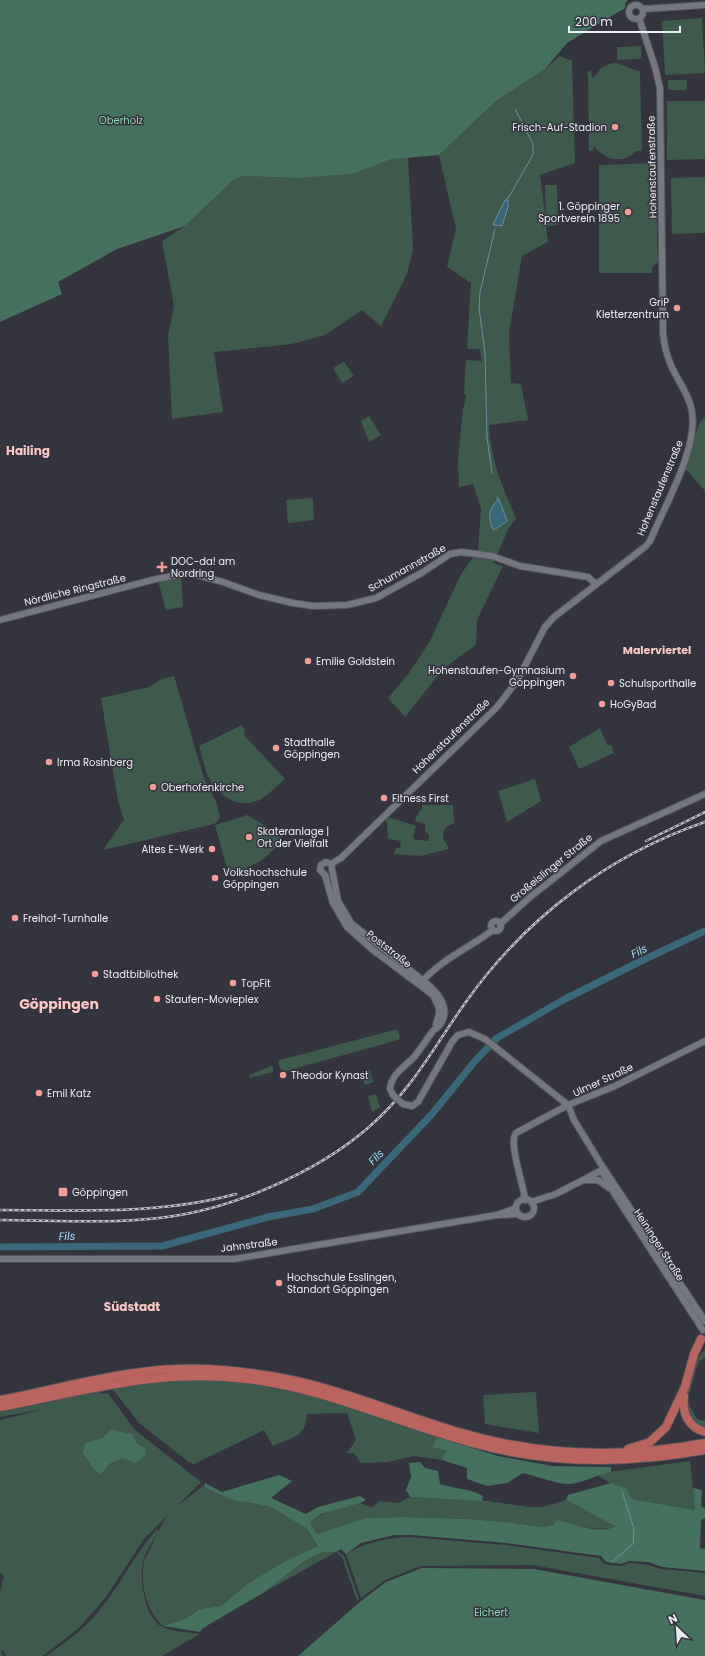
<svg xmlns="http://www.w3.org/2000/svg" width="705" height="1656" font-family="Poppins,sans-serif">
  <rect width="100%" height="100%" fill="#33343d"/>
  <g fill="#3d5a4d" fill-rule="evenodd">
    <path d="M 702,18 L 705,73 L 665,75 L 662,21 Z"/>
    <path d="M 641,46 L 641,59 L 617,60 L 617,47 Z"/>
    <path d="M 560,56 L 572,61 L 575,163 L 540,175 L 546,222 L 545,185 L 557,185 L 558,225 L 546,226 L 548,242 L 522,256 L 509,333 L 511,383 L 521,384 L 528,420 L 489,425 C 490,459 503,488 516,518 L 509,528 L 493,563 L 503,566 L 477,620 L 476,645 L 443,669 L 405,717 L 388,698 L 409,673 L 430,641 L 461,574 L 478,551 L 481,508 L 473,484 L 459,487 L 458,460 L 463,407 L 464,407 L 466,394 L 464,394 L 466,360 L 482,361 L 480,349 L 467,349 L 471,283 L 447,267 L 456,229 L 439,155 L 496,101 L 545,69 Z"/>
    <path d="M 612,63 C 624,63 631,71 640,71 L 642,151 L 636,151 C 623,165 604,160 594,146 L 593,151 L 589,151 L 588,71 L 591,71 L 592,77 L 594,77 L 601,68 Z"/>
    <rect x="668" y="80" width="19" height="10"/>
    <path d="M 667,101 L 705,101 L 705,159 L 667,160 Z"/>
    <path d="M 408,157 L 413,249 L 407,274 L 381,326 L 362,310 L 325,335 L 292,344 L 214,352 L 223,412 L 172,419 L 168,336 L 174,306 L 162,241 L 185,226 L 232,180 L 242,176 L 300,178 L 353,174 L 392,159 Z"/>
    <path d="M 655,163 L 658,262 L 652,267 L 652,273 L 599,273 L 599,165 Z"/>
    <path d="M 705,177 L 705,233 L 672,234 L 671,178 Z"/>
    <path d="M 344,362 L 354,376 L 342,383 L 333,368 Z"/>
    <path d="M 369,416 L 381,435 L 369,442 L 361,421 Z"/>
    <path d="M 705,417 L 705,491 L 684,467 L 700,422 Z"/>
    <path d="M 313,498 L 314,520 L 288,523 L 286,500 Z"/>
    <path d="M 181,575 L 183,607 L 166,610 L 158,581 Z"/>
    <path d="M 174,676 L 204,778 L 217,804 L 220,817 L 216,823 L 210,825 L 103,850 L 124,820 L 183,798 L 124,820 L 118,801 L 101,698 L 149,687 L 162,679 Z"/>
    <path d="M 242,725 L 245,730 L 244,735 L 285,779 C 277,786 269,794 261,799 C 240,811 217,796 208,776 C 204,767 202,755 199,746 Z"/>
    <path d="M 600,728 L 607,745 L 611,745 L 614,753 L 579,769 L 569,747 Z"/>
    <path d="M 535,779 L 541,801 L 507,822 L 498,791 Z"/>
    <path d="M 422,805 L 453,805 L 454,823 L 446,827 C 439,837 446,841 449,849 L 420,856 L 394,854 L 396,848 L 400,848 L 401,841 L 388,839 L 387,823 L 385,820 L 388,817 L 416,826 L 413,839 L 429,841 L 429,835 L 425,831 L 425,824 L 415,821 L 416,816 L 418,815 L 419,811 L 422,810 Z"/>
    <path d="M 247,815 L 266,826 L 281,838 L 282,842 L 262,860 L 232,876 L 227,868 L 215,825 Z"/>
    <path d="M 394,1030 L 398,1031 L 400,1038 L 398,1040 L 286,1071 L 281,1070 L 278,1062 L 280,1060 Z"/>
    <path d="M 271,1066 L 273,1066 L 273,1072 L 250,1078 L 249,1075 Z"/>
    <path d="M 370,1070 L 373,1082 L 365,1085 L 361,1072 Z"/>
    <path d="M 376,1094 L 380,1107 L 372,1112 L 368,1096 Z"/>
    <path d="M 705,1350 L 705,1358 L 699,1361 L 687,1401 L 697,1419 L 705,1421 L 705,1431 C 696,1426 688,1418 685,1408 C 682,1397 695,1356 705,1350 Z"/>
    <path d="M 199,1380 L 269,1385 L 296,1391 L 329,1400 L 437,1437 L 432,1447 L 446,1451 L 442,1460 L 414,1456 L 388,1462 L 361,1463 L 354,1453 L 347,1453 L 356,1440 L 347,1413 L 307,1414 C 306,1438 292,1437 273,1446 L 264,1430 L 192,1465 L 192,1462 L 190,1463 L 140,1424 L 111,1387 L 163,1381 Z"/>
    <path d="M 98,1389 L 104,1390 L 99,1394 L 108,1393 L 134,1429 L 201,1482 L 144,1539 L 106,1597 L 79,1628 L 43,1656 L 6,1656 L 3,1650 L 1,1652 L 3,1656 L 0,1656 L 0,1592 L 4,1576 L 0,1573 L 0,1420 L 44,1409 L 0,1417 L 0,1409 ZM 102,1438 L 123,1458 L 111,1463 L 101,1474 L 88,1462 L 85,1443 Z"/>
    <path d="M 536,1392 L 539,1433 L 485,1424 L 483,1395 Z"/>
    <path d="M 690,1461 L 695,1510 L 632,1499 L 626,1488 L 610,1483 L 597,1475 L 601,1473 Z"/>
    <path d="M 203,1485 L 205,1488 L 232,1500 L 268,1506 L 276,1510 L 307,1529 L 318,1546 L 285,1561 L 247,1584 L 221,1606 L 199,1609 L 185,1619 L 163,1626 C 146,1611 140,1583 144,1561 C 151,1548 156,1534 164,1521 C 172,1506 191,1498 203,1485 Z"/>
    <path d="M 410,1497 L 488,1501 L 529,1507 L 543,1507 L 566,1500 C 584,1508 599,1520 617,1526 C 597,1533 578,1525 557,1521 L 553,1525 L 542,1527 L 506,1522 L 469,1519 L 402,1517 L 366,1518 L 317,1534 L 311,1523 L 312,1520 C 322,1513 347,1502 360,1503 C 364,1504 368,1507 372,1507 L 380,1501 L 399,1503 Z"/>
    <path d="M 157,1529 L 158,1532 C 153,1541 145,1552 143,1562 C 139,1579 145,1620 163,1627 C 174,1632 189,1632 200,1634 L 162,1656 L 46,1656 C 63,1644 80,1632 94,1617 C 118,1590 133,1556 157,1529 Z"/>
    <path d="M 410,1537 L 506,1545 L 599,1558 L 604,1564 L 621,1566 L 630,1563 L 648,1565 L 661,1569 L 705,1573 L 705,1596 L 532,1565 L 421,1566 L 385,1580 L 361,1598 L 346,1554 C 366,1542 386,1538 410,1537 Z"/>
    <path d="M 323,1552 L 336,1552 L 263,1593 L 306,1560 Z"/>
    <path d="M 339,1552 L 344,1556 L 359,1599 L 357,1601 L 342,1557 L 337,1553 Z"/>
  </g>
  <g fill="#45725e">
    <path d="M 0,0 L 628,0 L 625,3 L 625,8 L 567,43 L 545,69 L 496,101 L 439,155 L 392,159 L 353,174 L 300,178 L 242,176 L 233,180 L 185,226 L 117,249 L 58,282 L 62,294 L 0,322 Z"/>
    <path d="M 111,1430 L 132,1434 L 137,1444 L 145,1448 L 146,1455 L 135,1463 L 123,1458 L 111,1463 L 101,1474 L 94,1470 L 83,1453 L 85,1443 L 102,1438 Z"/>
    <path d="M 437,1437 L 498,1456 L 552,1466 L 611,1467 L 611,1472 C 597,1474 585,1483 569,1484 C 557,1484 536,1476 523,1473 L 507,1483 L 487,1486 L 467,1479 L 467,1468 L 442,1460 L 446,1451 L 432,1447 Z"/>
    <path d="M 420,1462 L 425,1468 L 438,1471 L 440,1484 C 454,1489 470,1488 483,1496 L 482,1501 L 410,1497 L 406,1490 L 411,1477 L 409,1463 Z"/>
    <path d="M 279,1475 L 292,1481 L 271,1498 L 306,1514 L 318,1507 L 360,1496 L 366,1500 L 360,1503 L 321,1514 L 312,1520 L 311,1524 L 317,1534 L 366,1518 L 402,1517 L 469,1519 L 506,1522 L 542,1527 L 553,1525 L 557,1520 C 576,1524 598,1535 616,1526 C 598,1519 584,1508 566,1500 L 568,1495 L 611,1483 L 626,1488 L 632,1499 L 695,1510 L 693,1488 L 702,1490 L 701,1506 L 705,1509 L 705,1518 L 701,1520 L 700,1548 L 705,1549 L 705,1571 L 662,1567 L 648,1562 L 629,1561 L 621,1564 L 606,1562 L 601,1556 L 506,1543 L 411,1535 L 394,1535 L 361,1543 L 346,1554 L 341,1549 L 336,1552 L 323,1552 L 306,1560 L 263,1593 L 203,1628 L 200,1632 L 163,1626 L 185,1619 L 199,1609 L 221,1606 L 247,1584 L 285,1561 L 318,1546 L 307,1529 L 276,1510 L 268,1506 L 232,1500 L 205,1488 L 204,1485 L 205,1483 L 222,1492 Z"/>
    <path d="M 422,1568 L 534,1569 L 705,1600 L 705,1656 L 298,1656 L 361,1601 L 386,1582 Z"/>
  </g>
  <g fill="#386879" stroke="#6e909e">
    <path d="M 505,200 L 508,200 L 508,207 L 502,226 L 493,225 Z"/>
    <path d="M 499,499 L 507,521 L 494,530 L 492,528 C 488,515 489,508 499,499 Z"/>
  </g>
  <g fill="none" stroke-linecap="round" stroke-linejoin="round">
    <g stroke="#6e909e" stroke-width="1">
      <path d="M 507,200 L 533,155 L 533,144 L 515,109"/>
      <path d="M 492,473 L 487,437 L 485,353 L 479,308 L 480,292 L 495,229"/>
      <path d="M 497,497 L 498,500"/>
      <path d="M 612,1562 L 633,1544 L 634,1529 L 622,1491"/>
    </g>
    <path stroke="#386879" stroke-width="7" d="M 0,1247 L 162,1246 L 268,1217 L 313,1209 L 358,1192 L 432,1114 L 475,1061 L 497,1038 L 565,999 L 641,961 L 705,931"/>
    <g stroke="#525359" stroke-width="8">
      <g id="secondary">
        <circle cx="636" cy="12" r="7"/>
        <path d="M 643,9 L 705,5"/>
        <path d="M 0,620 L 156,579 L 189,573 L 223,582 L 259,595 L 293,603 L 313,606 L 347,605 L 376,598 L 423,572 L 450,554 L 461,552 L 492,556 L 520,566 L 588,577 L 596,584"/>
        <path d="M 331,864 L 341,858 L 497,707 L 517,681 L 545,627 L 554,617 L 646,546 L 650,541 C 665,505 701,444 691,407 C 687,391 676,378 670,363 C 666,353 664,343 663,333 L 660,88 L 655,67 L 639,18"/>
        <path d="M 331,864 L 338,901 L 351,923 L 431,987 C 441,997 450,1011 440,1025 C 438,1027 435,1029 433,1031 C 427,1039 421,1048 415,1056 C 406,1066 391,1074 390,1089 L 393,1095"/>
        <path d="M 325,875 L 333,903 L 347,927 L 373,950 L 433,995 L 439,1008 L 439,1014 L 436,1024"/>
        <path d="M 325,875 L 320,870 L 321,865 L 326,862 L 331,864"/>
        <circle cx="496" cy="926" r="5"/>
        <path d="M 500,924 L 529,898 L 601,841 L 705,794"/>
        <path d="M 421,983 C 440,960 469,948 493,930"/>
        <path d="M 403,1104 L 412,1106 L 418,1102 L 452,1042 L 458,1035 L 469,1032 L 485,1039 L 568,1105"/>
        <path d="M 568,1105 L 574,1120 L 604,1169 L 705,1321"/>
        <path d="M 604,1169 L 604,1175 L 614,1193 L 703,1330"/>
        <path d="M 585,1180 L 598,1180 L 609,1188"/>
        <circle cx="525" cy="1208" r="9"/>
        <path d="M 525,1200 C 524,1185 508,1143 516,1133 L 568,1105 L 615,1086 L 705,1041"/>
        <path d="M 531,1202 L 556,1194 L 604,1169"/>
        <path d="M 497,1215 L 516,1208"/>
        <path d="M 0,1259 L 234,1259 L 497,1215 L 518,1214"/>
      </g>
    </g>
    <g stroke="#525359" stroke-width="10">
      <g id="highway">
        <path d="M 684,1396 C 682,1413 688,1427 705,1432"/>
        <path d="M 0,1400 C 45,1392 89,1379 135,1373 C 178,1366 221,1368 264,1375 C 330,1384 391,1412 455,1431 C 537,1456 621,1459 705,1443"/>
        <path d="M 0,1407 C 85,1391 158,1368 247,1379 C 326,1388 399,1424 476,1444 C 551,1464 629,1464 705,1450"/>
        <path d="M 628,1449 L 650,1442 L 666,1427 L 685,1387 L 694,1354 L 701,1339"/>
      </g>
    </g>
    <use href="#secondary" stroke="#757780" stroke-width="6"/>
    <use href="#highway" stroke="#b9645d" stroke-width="8"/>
    <g stroke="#c0c1c7" stroke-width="2.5">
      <g id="rail">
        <path d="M 646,841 L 705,812"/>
        <path d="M 0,1210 C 79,1210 159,1215 236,1194"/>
        <path d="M 0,1220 C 53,1220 106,1224 159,1218 C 230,1210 315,1174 369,1127 C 414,1088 434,1046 468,999 C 527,917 609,855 705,822"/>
      </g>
    </g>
    <use href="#rail" stroke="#33343d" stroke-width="1" stroke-dasharray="3" stroke-linecap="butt"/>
    <g stroke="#525359" stroke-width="8" stroke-linecap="butt">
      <path id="secondary-bridge" d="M 393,1095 L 403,1104"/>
    </g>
    <use href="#secondary-bridge" stroke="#757780" stroke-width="6"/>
  </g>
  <g fill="#f59b9a" stroke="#33343d" stroke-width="1.5">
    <circle cx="615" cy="127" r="4"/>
    <circle cx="628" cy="212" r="4"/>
    <circle cx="677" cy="308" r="4"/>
    <path d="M160 561h4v4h4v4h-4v4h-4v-4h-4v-4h4z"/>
    <circle cx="308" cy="661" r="4"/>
    <circle cx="573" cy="676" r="4"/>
    <circle cx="611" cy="683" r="4"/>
    <circle cx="602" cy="704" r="4"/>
    <circle cx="276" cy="748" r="4"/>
    <circle cx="49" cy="762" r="4"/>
    <circle cx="153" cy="787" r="4"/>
    <circle cx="384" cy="798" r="4"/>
    <circle cx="249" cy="837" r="4"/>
    <circle cx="212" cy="849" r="4"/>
    <circle cx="215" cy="878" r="4"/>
    <circle cx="15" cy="918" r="4"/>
    <circle cx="95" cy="974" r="4"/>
    <circle cx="233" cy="983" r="4"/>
    <circle cx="157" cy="999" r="4"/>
    <circle cx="283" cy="1075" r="4"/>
    <circle cx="39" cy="1093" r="4"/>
    <rect x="58" y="1187" width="10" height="10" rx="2"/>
    <circle cx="279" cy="1283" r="4"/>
  </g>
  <g text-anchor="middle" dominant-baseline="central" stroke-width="3" stroke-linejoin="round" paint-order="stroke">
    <g font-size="10" fill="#8bd7b5" stroke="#33343d">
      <text x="121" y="120">Oberholz</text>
      <text x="491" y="1612">Eichert</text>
    </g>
    <g font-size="10" fill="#edeef3" stroke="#33343d" text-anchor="start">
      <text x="607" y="127" text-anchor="end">Frisch-Auf-Stadion</text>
      <text x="620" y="206" text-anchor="end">1. Göppinger<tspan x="620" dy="12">Sportverein 1895</tspan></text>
      <text x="669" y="302" text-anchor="end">GriP<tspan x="669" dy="12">Kletterzentrum</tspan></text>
      <text x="171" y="561">DOC-da! am<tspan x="171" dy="12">Nordring</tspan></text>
      <text x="316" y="661">Emilie Goldstein</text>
      <text x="565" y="670" text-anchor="end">Hohenstaufen-Gymnasium<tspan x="565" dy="12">Göppingen</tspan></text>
      <text x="619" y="683">Schulsporthalle</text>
      <text x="610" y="704">HoGyBad</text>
      <text x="284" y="742">Stadthalle<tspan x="284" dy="12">Göppingen</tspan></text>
      <text x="57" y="762">Irma Rosinberg</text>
      <text x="161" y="787">Oberhofenkirche</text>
      <text x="392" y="798">Fitness First</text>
      <text x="257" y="831">Skateranlage |<tspan x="257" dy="12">Ort der Vielfalt</tspan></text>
      <text x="204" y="849" text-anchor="end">Altes E-Werk</text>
      <text x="223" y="872">Volkshochschule<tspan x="223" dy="12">Göppingen</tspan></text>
      <text x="23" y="918">Freihof-Turnhalle</text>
      <text x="103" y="974">Stadtbibliothek</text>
      <text x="241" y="983">TopFit</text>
      <text x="165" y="999">Staufen-Movieplex</text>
      <text x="291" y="1075">Theodor Kynast</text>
      <text x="47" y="1093">Emil Katz</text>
      <text x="72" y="1192">Göppingen</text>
      <text x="287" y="1277">Hochschule Esslingen,<tspan x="287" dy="12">Standort Göppingen</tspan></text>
    </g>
    <g font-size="10" fill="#edeef3" stroke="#33343d">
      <text transform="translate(652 167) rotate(-91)">Hohenstaufenstraße</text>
      <text transform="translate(660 488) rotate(-67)">Hohenstaufenstraße</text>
      <text transform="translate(407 568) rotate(-29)">Schumannstraße</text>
      <text transform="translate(75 590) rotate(-14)">Nördliche Ringstraße</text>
      <text transform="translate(451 736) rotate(-44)">Hohenstaufenstraße</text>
      <text transform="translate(551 868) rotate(-39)">Großeislinger Straße</text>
      <text transform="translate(389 949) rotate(38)">Poststraße</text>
      <text transform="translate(603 1080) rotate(-25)">Ulmer Straße</text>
      <text transform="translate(249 1245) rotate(-7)">Jahnstraße</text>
      <text transform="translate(659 1245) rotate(57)">Heininger Straße</text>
    </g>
    <g font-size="11" font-weight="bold" fill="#fdc8c6" stroke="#33343d">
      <text x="657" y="650">Malerviertel</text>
    </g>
    <g font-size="11" font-style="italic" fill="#a1dff8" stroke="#33343d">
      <text transform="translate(639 951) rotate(-26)">Fils</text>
      <text transform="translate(376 1157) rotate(-46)">Fils</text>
      <text transform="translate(67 1236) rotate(-1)">Fils</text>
    </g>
    <g font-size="12" font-weight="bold" fill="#fdc8c6" stroke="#33343d">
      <text x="28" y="450">Hailing</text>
      <text x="132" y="1306">Südstadt</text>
    </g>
    <g font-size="14" font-weight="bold" fill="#fdc8c6" stroke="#33343d">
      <text x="59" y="1004">Göppingen</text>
    </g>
  </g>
  <g transform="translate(677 1628) rotate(335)" stroke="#33343d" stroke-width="3" paint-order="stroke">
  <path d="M0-3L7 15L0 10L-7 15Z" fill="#edeef3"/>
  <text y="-6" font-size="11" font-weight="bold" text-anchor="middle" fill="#edeef3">N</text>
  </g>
  <path d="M569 26v6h111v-6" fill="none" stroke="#edeef3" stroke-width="2"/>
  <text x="575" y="26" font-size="12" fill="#edeef3" stroke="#33343d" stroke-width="3" paint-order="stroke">200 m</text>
</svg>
